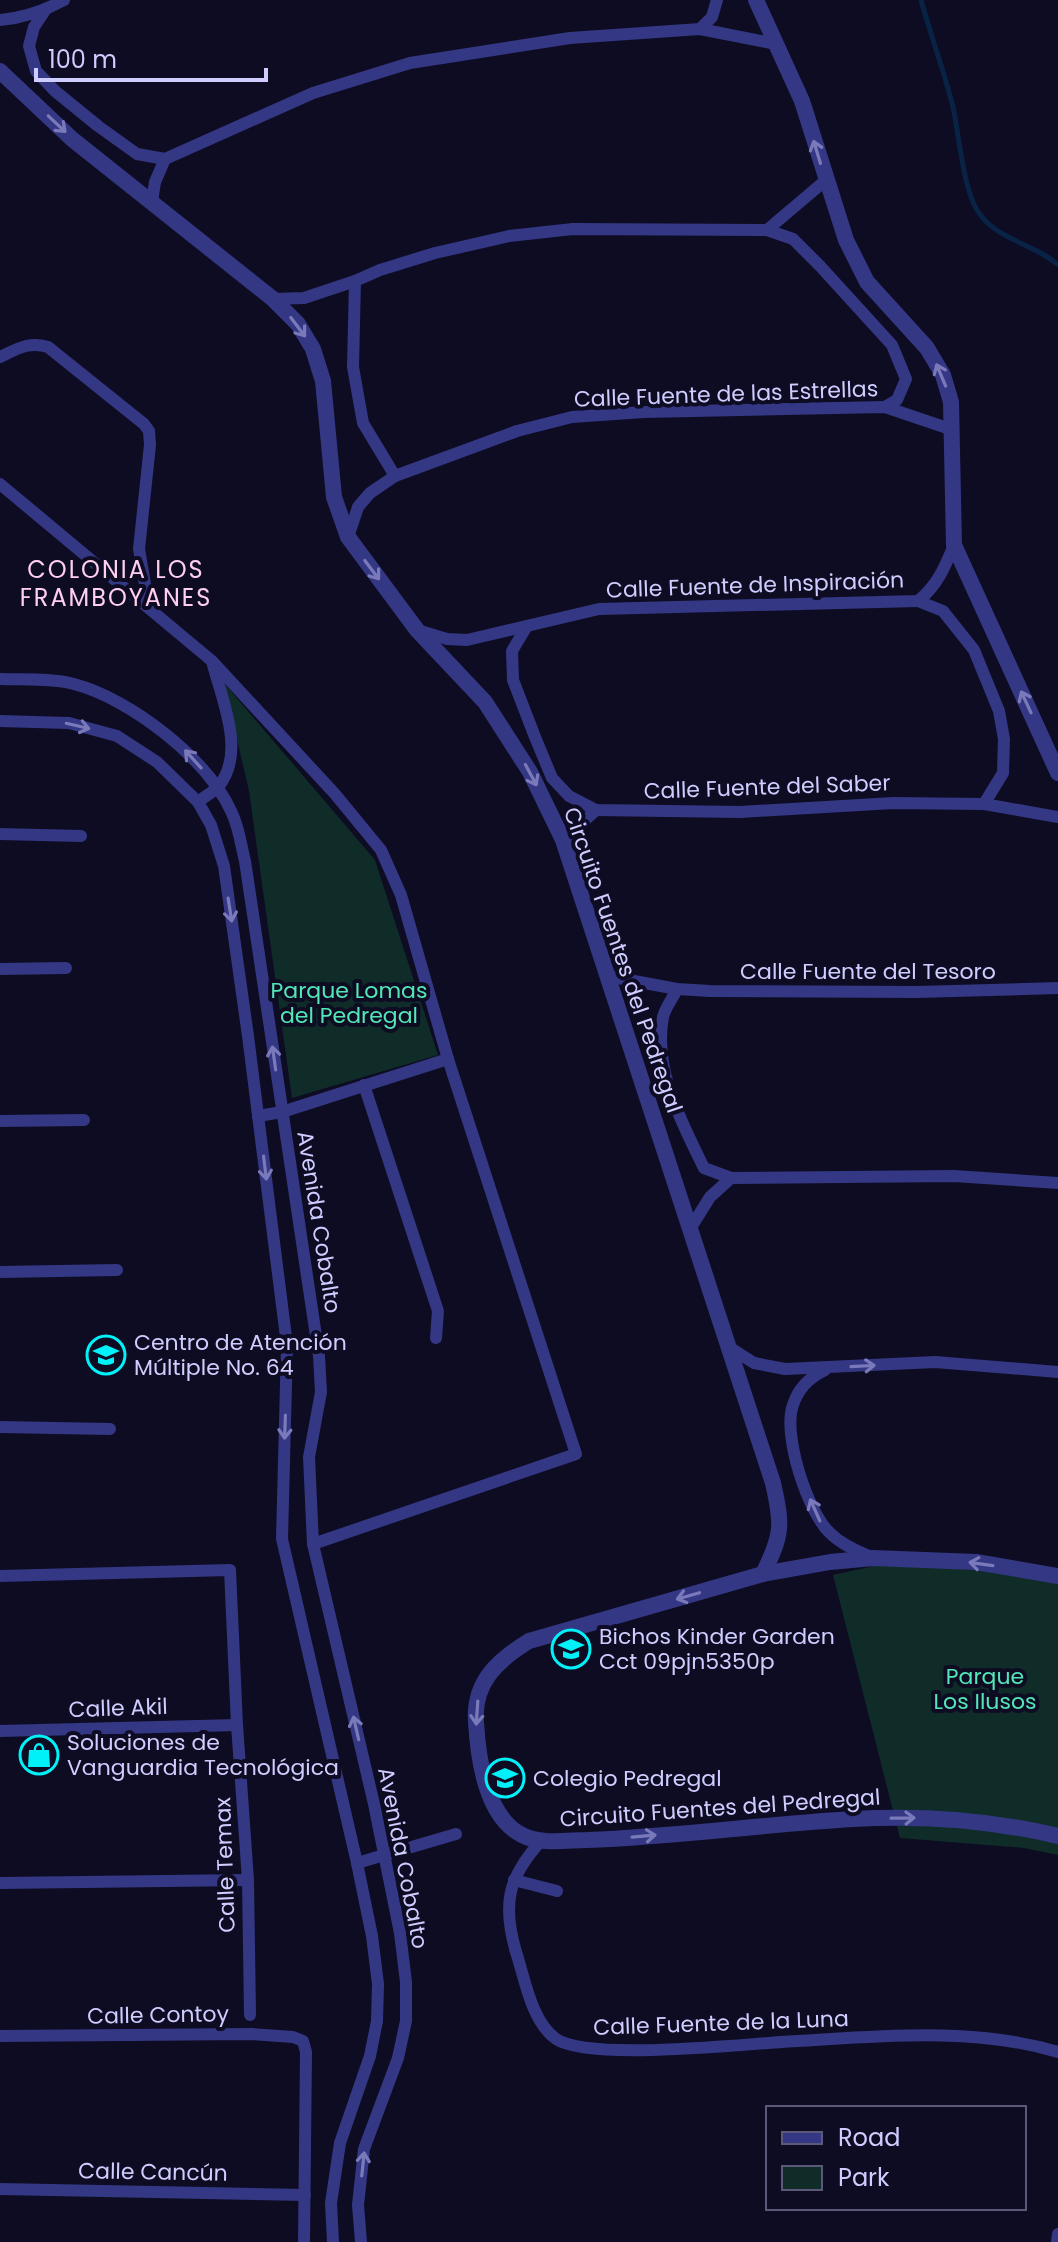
<svg xmlns="http://www.w3.org/2000/svg" width="1058" height="2242" font-family="Poppins,sans-serif">
  <rect width="100%" height="100%" fill="#0e0c22"/>
  <g fill="#0f2c29">
    <path d="M 224,683 L 375,860 L 438,1055 L 292,1098 L 249,791 Z"/>
    <path d="M 976,1563 L 1058,1576 L 1058,1855 L 1024,1848 L 900,1838 L 833,1575 L 874,1566 Z"/>
  </g>
  <g fill="none" stroke-linecap="round" stroke-linejoin="round">
    <path stroke="#082345" stroke-width="5" d="M 921,0 C 931,36 944,71 953,107 C 959,135 963,187 977,210 C 995,240 1034,243 1058,265"/>
    <g stroke="#343784" stroke-width="12">
      <path d="M 46,9 L 34,27 L 29,46 L 36,71 L 55,91 L 98,126 L 137,154 L 165,159"/>
      <path d="M 0,20 C 23,18 44,11 64,0"/>
      <path d="M 700,29 L 712,17 L 717,0"/>
      <path d="M 152,202 L 155,182 L 165,159 L 313,93 L 410,63 L 570,38 L 700,29 L 776,44"/>
      <path d="M 767,230 L 793,239 L 820,266 L 892,345 L 906,379 L 897,400 L 885,407"/>
      <path d="M 355,281 L 353,367 L 363,423 L 395,476"/>
      <path d="M 273,299 L 304,298 L 355,281 L 380,270 L 435,253 L 509,236 L 573,229 L 767,230 L 826,180"/>
      <path d="M 0,357 C 17,349 29,341 48,347 L 144,424 L 149,431 L 150,445 L 139,549 L 149,608"/>
      <path d="M 0,484 L 212,661 L 335,794 L 381,850 L 401,895 L 448,1059 L 576,1454 L 313,1544"/>
      <path d="M 348,537 L 358,507 L 370,493 L 395,476 L 517,431 L 572,417 L 644,412 L 885,407 L 953,430"/>
      <path d="M 918,601 L 943,611 L 974,650 L 999,711 L 1004,739 L 1003,773 L 984,804"/>
      <path d="M 527,626 L 512,651 L 513,680 L 535,737 L 552,778 L 569,796 L 596,810 L 740,812 L 893,803 L 984,804 L 1058,817"/>
      <path d="M 417,630 L 447,639 L 467,640 L 599,609 L 918,601 C 937,586 945,567 954,545"/>
      <path d="M 0,679 C 23,680 51,678 74,684 C 131,699 208,759 232,813 C 239,828 241,845 245,861 L 319,1356 L 321,1392 L 309,1457 L 313,1544 L 374,1804 L 400,1933 L 406,1982 L 406,2021 L 398,2058 L 364,2149 L 358,2205 L 361,2242"/>
      <path d="M 0,721 L 69,723 L 117,736 L 157,762 L 198,802 L 211,825 L 224,866 L 248,1036 L 287,1345 L 282,1539 L 357,1863 L 372,1936 L 378,1984 L 377,2021 L 370,2056 L 340,2143 L 331,2203 L 333,2242"/>
      <path d="M 198,802 C 204,797 213,792 218,787 C 246,754 223,702 213,665"/>
      <path d="M 0,834 L 81,836"/>
      <path d="M 563,840 L 596,810"/>
      <path d="M 0,969 L 66,968"/>
      <path d="M 607,976 L 677,989 L 710,991 L 917,992 L 1058,988"/>
      <path d="M 677,989 C 673,998 665,1008 663,1017 C 653,1070 682,1123 704,1168 L 731,1178"/>
      <path d="M 364,1085 L 438,1311 L 436,1338"/>
      <path d="M 258,1116 L 282,1112 L 448,1059"/>
      <path d="M 0,1121 L 84,1120"/>
      <path d="M 690,1229 L 710,1197 L 731,1178 L 954,1176 L 1058,1183"/>
      <path d="M 0,1272 L 117,1270"/>
      <path d="M 729,1347 L 754,1363 L 785,1369 L 935,1362 L 1058,1372"/>
      <path d="M 825,1370 C 810,1377 798,1389 793,1405 C 782,1434 808,1513 830,1533 C 842,1545 858,1551 873,1558"/>
      <path d="M 0,1427 L 110,1429"/>
      <path d="M 0,1576 L 230,1570 L 237,1725 L 248,1880 L 250,2015"/>
      <path d="M 0,1731 L 237,1725"/>
      <path d="M 541,1841 C 508,1877 502,1904 516,1952 C 525,1979 531,2021 556,2039 C 591,2062 750,2043 798,2041 C 883,2036 975,2027 1058,2052"/>
      <path d="M 357,1863 L 456,1834"/>
      <path d="M 514,1880 L 557,1891"/>
      <path d="M 0,1883 L 248,1880"/>
      <path d="M 0,2036 L 252,2034 L 293,2037 L 303,2041 L 306,2052 L 304,2242"/>
      <path d="M 0,2189 L 305,2195"/>
      <path d="M 1057,2242 L 1058,2234"/>
    </g>
    <g stroke="#343784" stroke-width="16">
      <path d="M 756,0 L 802,101 L 846,240 L 867,282 L 927,348 L 943,375 L 951,402 L 954,545 L 1058,773"/>
      <path d="M 0,71 L 72,139 L 273,299 L 298,324 L 313,349 L 323,381 L 334,497 L 348,537 L 417,630 L 485,702 L 530,772 L 563,840 L 773,1483 C 783,1527 782,1534 763,1574"/>
      <path d="M 1058,1576 L 976,1562 L 873,1558 L 830,1562 L 763,1574 L 529,1641 C 498,1660 473,1682 476,1722 C 478,1758 486,1817 522,1835 C 541,1845 567,1840 587,1840 C 676,1837 765,1824 853,1819 C 923,1815 991,1820 1058,1836"/>
    </g>
  </g>
  <defs><path id="oneway-shaft" d="M-6 0H5M1.5-3L5.5 0L1.5 3" fill="none" stroke-width="1.6" stroke-linecap="round" stroke-linejoin="round" transform="scale(2)"/></defs>
  <g stroke="#7a7abb">
    <use href="#oneway-shaft" transform="translate(57 124) rotate(43)"/>
    <use href="#oneway-shaft" transform="translate(817 152) rotate(-107)"/>
    <use href="#oneway-shaft" transform="translate(298 327) rotate(53)"/>
    <use href="#oneway-shaft" transform="translate(941 375) rotate(-113)"/>
    <use href="#oneway-shaft" transform="translate(372 570) rotate(53)"/>
    <use href="#oneway-shaft" transform="translate(1026 702) rotate(-115)"/>
    <use href="#oneway-shaft" transform="translate(78 726) rotate(13)"/>
    <use href="#oneway-shaft" transform="translate(193 759) rotate(-132)"/>
    <use href="#oneway-shaft" transform="translate(531 775) rotate(62)"/>
    <use href="#oneway-shaft" transform="translate(230 910) rotate(81)"/>
    <use href="#oneway-shaft" transform="translate(274 1058) rotate(-98)"/>
    <use href="#oneway-shaft" transform="translate(265 1168) rotate(83)"/>
    <use href="#oneway-shaft" transform="translate(863 1366) rotate(-3)"/>
    <use href="#oneway-shaft" transform="translate(285 1427) rotate(92)"/>
    <use href="#oneway-shaft" transform="translate(815 1510) rotate(-114)"/>
    <use href="#oneway-shaft" transform="translate(981 1564) rotate(-172)"/>
    <use href="#oneway-shaft" transform="translate(688 1596) rotate(164)"/>
    <use href="#oneway-shaft" transform="translate(477 1713) rotate(94)"/>
    <use href="#oneway-shaft" transform="translate(356 1728) rotate(-103)"/>
    <use href="#oneway-shaft" transform="translate(903 1818) rotate(-1)"/>
    <use href="#oneway-shaft" transform="translate(644 1836) rotate(-5)"/>
    <use href="#oneway-shaft" transform="translate(363 2164) rotate(-84)"/>
  </g>
  <defs>
    <g id="school-ring" transform="scale(2)"><circle r="9.5" fill="#0e0c22" stroke="#00f1f8" stroke-width="1.5"/><path d="M0-5L7-2L0 1L-7-2ZM-4 1L0 2.5L4 1V4Q0 6-4 4Z" fill="#00f1f8"/></g>
    <g id="shop-ring" transform="scale(2)"><circle r="9.5" fill="#0e0c22" stroke="#00f1f8" stroke-width="1.5"/><path d="M-5-2.5h2.3a2.7 3.5 0 0 1 5.4 0H5L5.5 6h-11ZM-1.5-2.5h3a1.5 2.3 0 0 0-3 0Z" fill="#00f1f8"/></g>
  </defs>
  <g fill-rule="evenodd">
    <use href="#school-ring" x="106" y="1355"/>
    <use href="#school-ring" x="571" y="1649"/>
    <use href="#shop-ring" x="39" y="1755"/>
    <use href="#school-ring" x="505" y="1778"/>
  </g>
  <g text-anchor="middle" dominant-baseline="central" stroke-width="8" stroke-linejoin="round" paint-order="stroke">
    <g font-size="22" fill="#cfcdff" stroke="#0e0c22">
      <text transform="translate(726 394) rotate(-2)">Calle Fuente de las Estrellas</text>
      <text transform="translate(755 585) rotate(-2)">Calle Fuente de Inspiración</text>
      <text transform="translate(767 787) rotate(-2)">Calle Fuente del Saber</text>
      <text transform="translate(623 960) rotate(71)">Circuito Fuentes del Pedregal</text>
      <text x="868" y="971">Calle Fuente del Tesoro</text>
      <text transform="translate(319 1222) rotate(81)">Avenida Cobalto</text>
      <text transform="translate(118 1708) rotate(-2)">Calle Akil</text>
      <text transform="translate(720 1808) rotate(-4)">Circuito Fuentes del Pedregal</text>
      <text transform="translate(403 1858) rotate(79)">Avenida Cobalto</text>
      <text transform="translate(225 1865) rotate(-92)">Calle Temax</text>
      <text transform="translate(158 2015) rotate(-1)">Calle Contoy</text>
      <text transform="translate(721 2023) rotate(-2)">Calle Fuente de la Luna</text>
      <text transform="translate(153 2172) rotate(1)">Calle Cancún</text>
    </g>
    <g font-size="22" fill="#53e6b7" stroke="#0e0c22">
      <text x="349" y="990">Parque Lomas<tspan x="349" dy="25">del Pedregal</tspan></text>
      <text x="985" y="1676">Parque<tspan x="985" dy="25">Los Ilusos</tspan></text>
    </g>
    <g font-size="22" fill="#cfcdff" stroke="#0e0c22" text-anchor="start">
      <text x="134" y="1342">Centro de Atención<tspan x="134" dy="25">Múltiple No. 64</tspan></text>
      <text x="599" y="1636">Bichos Kinder Garden<tspan x="599" dy="25">Cct 09pjn5350p</tspan></text>
      <text x="67" y="1742">Soluciones de<tspan x="67" dy="25">Vanguardia Tecnológica</tspan></text>
      <text x="533" y="1778">Colegio Pedregal</text>
    </g>
    <g font-size="24" letter-spacing="2" fill="#ffcff1" stroke="#0e0c22">
      <text x="116" y="569">COLONIA LOS<tspan x="116" dy="28">FRAMBOYANES</tspan></text>
    </g>
  </g>
  <rect x="766" y="2106" width="260" height="104" fill="#0e0c22" stroke="#5b597a" stroke-width="2"/>
  <rect x="782" y="2132" width="40" height="12" fill="#343784" stroke="#5b597a" stroke-width="2"/>
  <text x="838" y="2146" font-size="24" fill="#cfcdff">Road</text>
  <rect x="782" y="2166" width="40" height="24" fill="#0f2c29" stroke="#5b597a" stroke-width="2"/>
  <text x="838" y="2186" font-size="24" fill="#cfcdff">Park</text>
  <path d="M36 68v12h230v-12" fill="none" stroke="#cfcdff" stroke-width="4"/>
  <text x="48" y="68" font-size="24" fill="#cfcdff" stroke="#0e0c22" stroke-width="6" paint-order="stroke">100 m</text>
</svg>
